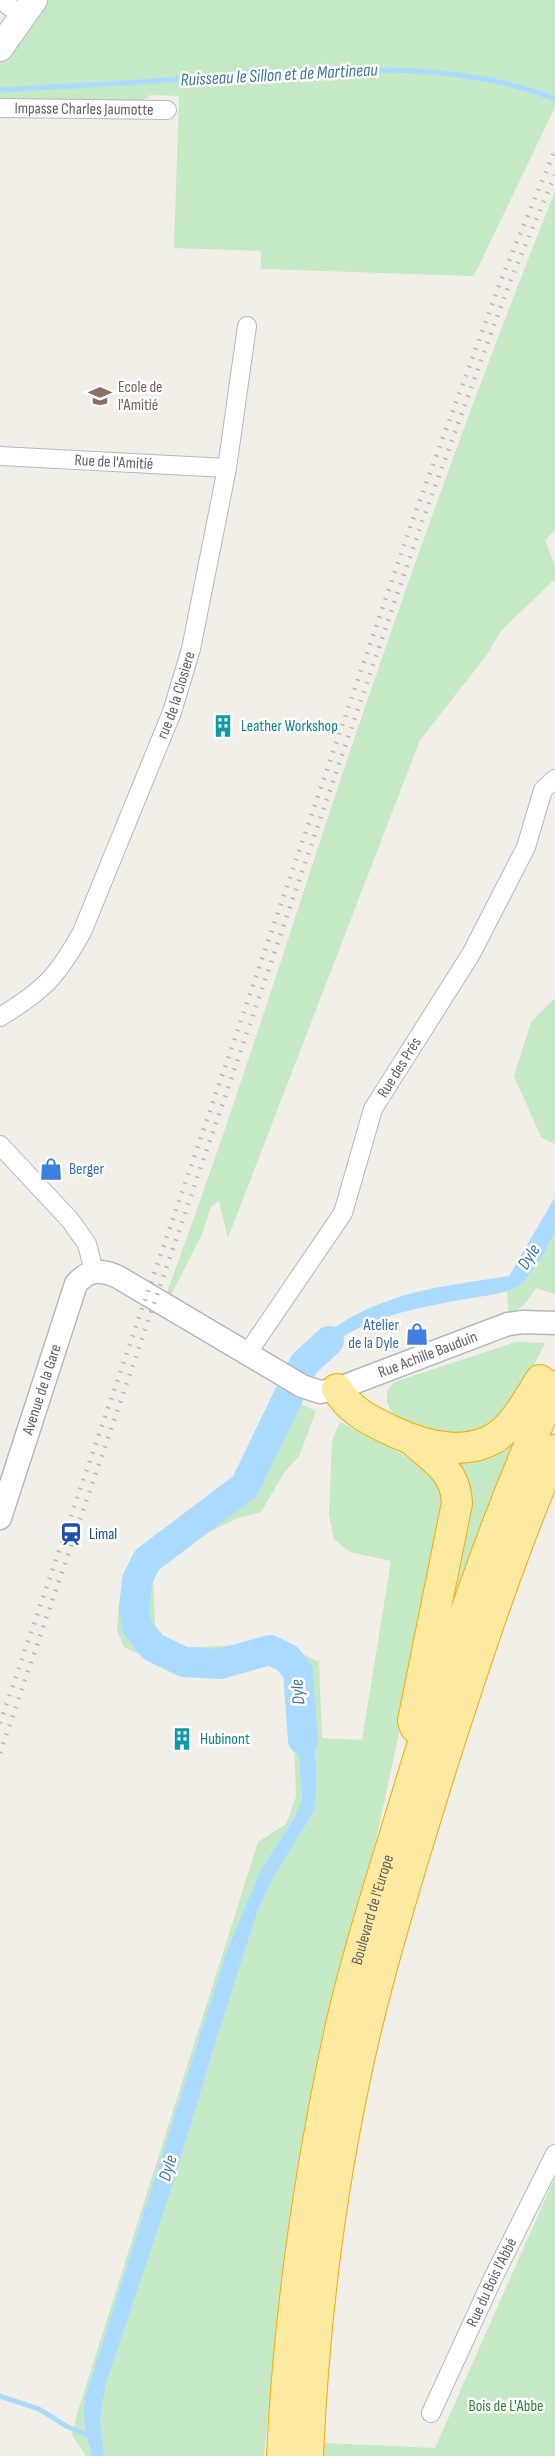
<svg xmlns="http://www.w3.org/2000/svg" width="555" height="2456" font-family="'Sofia Sans Condensed',sans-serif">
  <rect width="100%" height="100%" fill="#f1efe8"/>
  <g fill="#c5e8c5">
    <path d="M 48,0 L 555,0 L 555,107 L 474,276 L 261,269 L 261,251 L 174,248 L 179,96 L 151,95 L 139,103 L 0,102 L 0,61 L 7,60 Z"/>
    <path d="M 555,191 L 555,530 L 545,540 L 555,566 L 555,579 L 501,631 L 486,656 L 420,740 L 228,1238 L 219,1201 L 211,1207 L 201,1236 L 171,1295 L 167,1292 C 229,1126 282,956 338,787 C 405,587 477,387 555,191 Z"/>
    <path d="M 555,998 L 555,1144 L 541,1137 L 514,1076 L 531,1022 Z"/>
    <path d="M 555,1228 L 555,1294 L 536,1288 L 524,1305 L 509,1315 L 507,1291 C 534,1283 543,1251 555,1228 Z"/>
    <path d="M 516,1342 L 545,1343 L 514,1404 L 471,1440 L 397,1421 L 387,1403 L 387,1392 L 394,1382 Z"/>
    <path d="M 274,1392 L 316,1411 L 299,1456 L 284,1473 L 261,1512 L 238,1518 L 195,1539 L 180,1543 L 153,1573 L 155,1626 L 162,1644 L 181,1648 L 281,1643 L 319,1662 L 322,1738 L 362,1740 L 391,1561 L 350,1552 L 334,1539 L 329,1515 L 332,1441 L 340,1422 C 358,1431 376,1441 394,1450 C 429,1469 448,1481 444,1525 L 376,1840 L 318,2058 L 284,2266 L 264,2456 L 104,2456 L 100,2418 L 106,2384 L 174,2181 L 215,2044 L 258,1910 L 273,1878 L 315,1810 L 317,1775 L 312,1705 L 295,1699 L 302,1799 L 296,1815 L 260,1871 L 227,1950 L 85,2398 C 81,2420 85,2435 92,2456 L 86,2456 L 72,2435 L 78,2411 L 258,1842 L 286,1824 L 296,1797 L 293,1708 L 282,1669 L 268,1662 L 170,1669 L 124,1647 L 117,1630 L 119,1604 L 127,1576 L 141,1556 L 228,1489 Z"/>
    <path d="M 521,1430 L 441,1649 L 454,1468 L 459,1457 Z"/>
    <path d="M 555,2177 L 555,2456 L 322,2456 L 323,2443 L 435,2448 Z"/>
  </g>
  <g fill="#aadaff">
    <path d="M 555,1197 C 555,1206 555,1219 555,1228 C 550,1245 530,1281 515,1288 C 500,1295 481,1296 466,1299 C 407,1310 340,1320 306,1374 L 294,1368 C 300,1353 313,1344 325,1334 C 385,1291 439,1287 509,1276 Z"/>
    <path d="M 295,1698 L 311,1704 L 317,1775 L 315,1810 L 273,1878 L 258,1910 L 215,2044 L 174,2181 L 106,2384 L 100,2418 L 104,2456 L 92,2456 C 86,2435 81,2420 85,2398 L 227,1950 L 260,1871 L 296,1815 L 302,1799 Z"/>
  </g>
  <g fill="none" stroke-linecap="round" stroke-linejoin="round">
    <g stroke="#aadaff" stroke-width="5">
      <path d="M 0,90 C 79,86 157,81 236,76 C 343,70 454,59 555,99"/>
      <path d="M 0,2396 L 39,2409 L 66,2426 L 91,2437"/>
    </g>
    <path stroke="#aadaff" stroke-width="30" d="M 303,1740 L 298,1672 L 287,1658 L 270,1650 L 220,1664 L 184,1662 L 153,1647 L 137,1627 L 134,1608 L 137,1580 L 147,1560 L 245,1486 L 304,1364 L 329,1341"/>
    <g stroke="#b5b8bc" stroke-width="20">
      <g id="minor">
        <path d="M 0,0 L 23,16"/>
        <path id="s1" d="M 0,108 L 167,110"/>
        <path id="s2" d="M 0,456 L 227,468"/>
        <path id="s3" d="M 0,1017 C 44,990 57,977 82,932 L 172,712 L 191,649 L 227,468 L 247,326"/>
        <path d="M 0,1145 L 70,1220 L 87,1244 L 94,1271"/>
        <path id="s4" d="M 247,1354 L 343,1213 L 373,1109 L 471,954 L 526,847 L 543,790 L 555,779"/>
        <path id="s5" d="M 431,2413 L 494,2276 L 555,2154"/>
      </g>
    </g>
    <g stroke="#b5b8bc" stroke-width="25">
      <g id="tertiary">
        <path id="s6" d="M 0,1518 L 76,1284 C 89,1269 101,1269 118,1277 L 302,1386 L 320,1392 L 337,1389 L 508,1324 L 523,1322 L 555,1323"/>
      </g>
    </g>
    <g stroke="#b6babf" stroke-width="28">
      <path id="secondary" d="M 0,48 L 34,0"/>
    </g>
    <g stroke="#f9ab00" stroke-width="32">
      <g id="trunk">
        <path d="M 337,1389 C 349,1410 369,1420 390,1430 C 425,1447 474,1460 506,1429 C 520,1415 530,1397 540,1380"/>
        <path d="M 413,1441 C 436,1460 456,1473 457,1503 L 413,1721 L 415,1727"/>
        <path id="s7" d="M 282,2456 C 289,2311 310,2167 341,2025 C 359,1947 384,1871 407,1795 C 449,1655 495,1518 555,1386"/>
        <path d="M 308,2456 C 314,2318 332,2177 363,2042 C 384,1952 412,1863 439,1775 C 474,1665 510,1556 555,1450"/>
      </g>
    </g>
    <use href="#minor" stroke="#fff" stroke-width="18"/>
    <use href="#tertiary" stroke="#fff" stroke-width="22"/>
    <use href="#secondary" stroke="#fff" stroke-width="26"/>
    <use href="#trunk" stroke="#feeaa1" stroke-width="30"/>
    <g stroke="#b6b7b8" stroke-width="4.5" stroke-dasharray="1.5 8" stroke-linecap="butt">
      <path d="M 0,1723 L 413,519 L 503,275 L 555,150"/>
      <path d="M 0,1753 L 422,522 L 511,279 L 555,175"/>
    </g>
  </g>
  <defs>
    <g id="school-bare" transform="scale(1.8)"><path d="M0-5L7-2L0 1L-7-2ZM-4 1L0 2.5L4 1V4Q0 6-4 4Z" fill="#8d6e63" stroke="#fff" stroke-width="2.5" paint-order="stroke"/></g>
    <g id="building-bare" transform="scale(1.8)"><path d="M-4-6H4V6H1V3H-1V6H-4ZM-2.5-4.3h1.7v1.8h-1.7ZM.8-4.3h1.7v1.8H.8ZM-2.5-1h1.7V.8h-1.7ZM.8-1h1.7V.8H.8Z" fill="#0f9aa8" stroke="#fff" stroke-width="2.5" paint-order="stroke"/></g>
    <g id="shop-bare" transform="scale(1.8)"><path d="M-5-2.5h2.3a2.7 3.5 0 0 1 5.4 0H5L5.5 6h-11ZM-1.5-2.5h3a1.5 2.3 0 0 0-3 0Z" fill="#3f7fe0" stroke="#fff" stroke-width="2.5" paint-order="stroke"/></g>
    <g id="station-bare" transform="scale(1.8)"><path d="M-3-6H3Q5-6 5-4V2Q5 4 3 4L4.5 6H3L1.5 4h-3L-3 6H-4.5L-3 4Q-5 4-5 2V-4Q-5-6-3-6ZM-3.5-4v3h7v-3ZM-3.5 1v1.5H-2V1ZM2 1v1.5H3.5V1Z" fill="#1a4fb4" stroke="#fff" stroke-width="2.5" paint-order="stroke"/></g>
  </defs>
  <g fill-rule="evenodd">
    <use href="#school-bare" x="100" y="396"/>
    <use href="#building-bare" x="223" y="726"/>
    <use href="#shop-bare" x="51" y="1169"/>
    <use href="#shop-bare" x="417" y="1334"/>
    <use href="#station-bare" x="71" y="1534"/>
    <use href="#building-bare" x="182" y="1739"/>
  </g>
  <g text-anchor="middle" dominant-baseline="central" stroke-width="5" stroke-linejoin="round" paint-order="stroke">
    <g font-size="16" fill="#5f6368" stroke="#fff">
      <text stroke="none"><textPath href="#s1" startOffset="84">Impasse Charles Jaumotte</textPath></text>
      <text stroke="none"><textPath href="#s2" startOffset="114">Rue de l'Amitié</textPath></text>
      <text stroke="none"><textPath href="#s3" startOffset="375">rue de la Closiere</textPath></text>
      <text stroke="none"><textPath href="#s4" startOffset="328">Rue des Prés</textPath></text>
      <text stroke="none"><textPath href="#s6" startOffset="640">Rue Achille Bauduin</textPath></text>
      <text stroke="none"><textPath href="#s6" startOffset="135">Avenue de la Gare</textPath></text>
      <text stroke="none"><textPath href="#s7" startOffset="555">Boulevard de l'Europe</textPath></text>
      <text stroke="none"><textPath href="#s5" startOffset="144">Rue du Bois l'Abbé</textPath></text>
    </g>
    <g font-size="16" fill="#785e54" stroke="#fff" text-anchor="start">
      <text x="118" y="387">Ecole de<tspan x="118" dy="18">l'Amitié</tspan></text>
    </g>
    <g font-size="16" fill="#0d838f" stroke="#fff" text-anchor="start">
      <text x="241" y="726">Leather Workshop</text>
      <text x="200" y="1739">Hubinont</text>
    </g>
    <g font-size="16" fill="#366cbe" stroke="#fff" text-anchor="start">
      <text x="69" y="1169">Berger</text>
      <text x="399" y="1325" text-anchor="end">Atelier<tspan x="399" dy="18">de la Dyle</tspan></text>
    </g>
    <g font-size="16" fill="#164399" stroke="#fff" text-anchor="start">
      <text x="89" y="1534">Limal</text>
    </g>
    <g font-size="16" fill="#348238" stroke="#fff">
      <text x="506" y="2406">Bois de L'Abbe</text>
    </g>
    <g font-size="18" font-style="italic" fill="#4174aa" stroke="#fff">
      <text transform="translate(279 75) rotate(-3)">Ruisseau le Sillon et de Martineau</text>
      <text transform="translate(529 1257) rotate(-58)">Dyle</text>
      <text transform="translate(298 1692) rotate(-95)">Dyle</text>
      <text transform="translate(168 2168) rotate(-73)">Dyle</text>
    </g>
  </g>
</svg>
